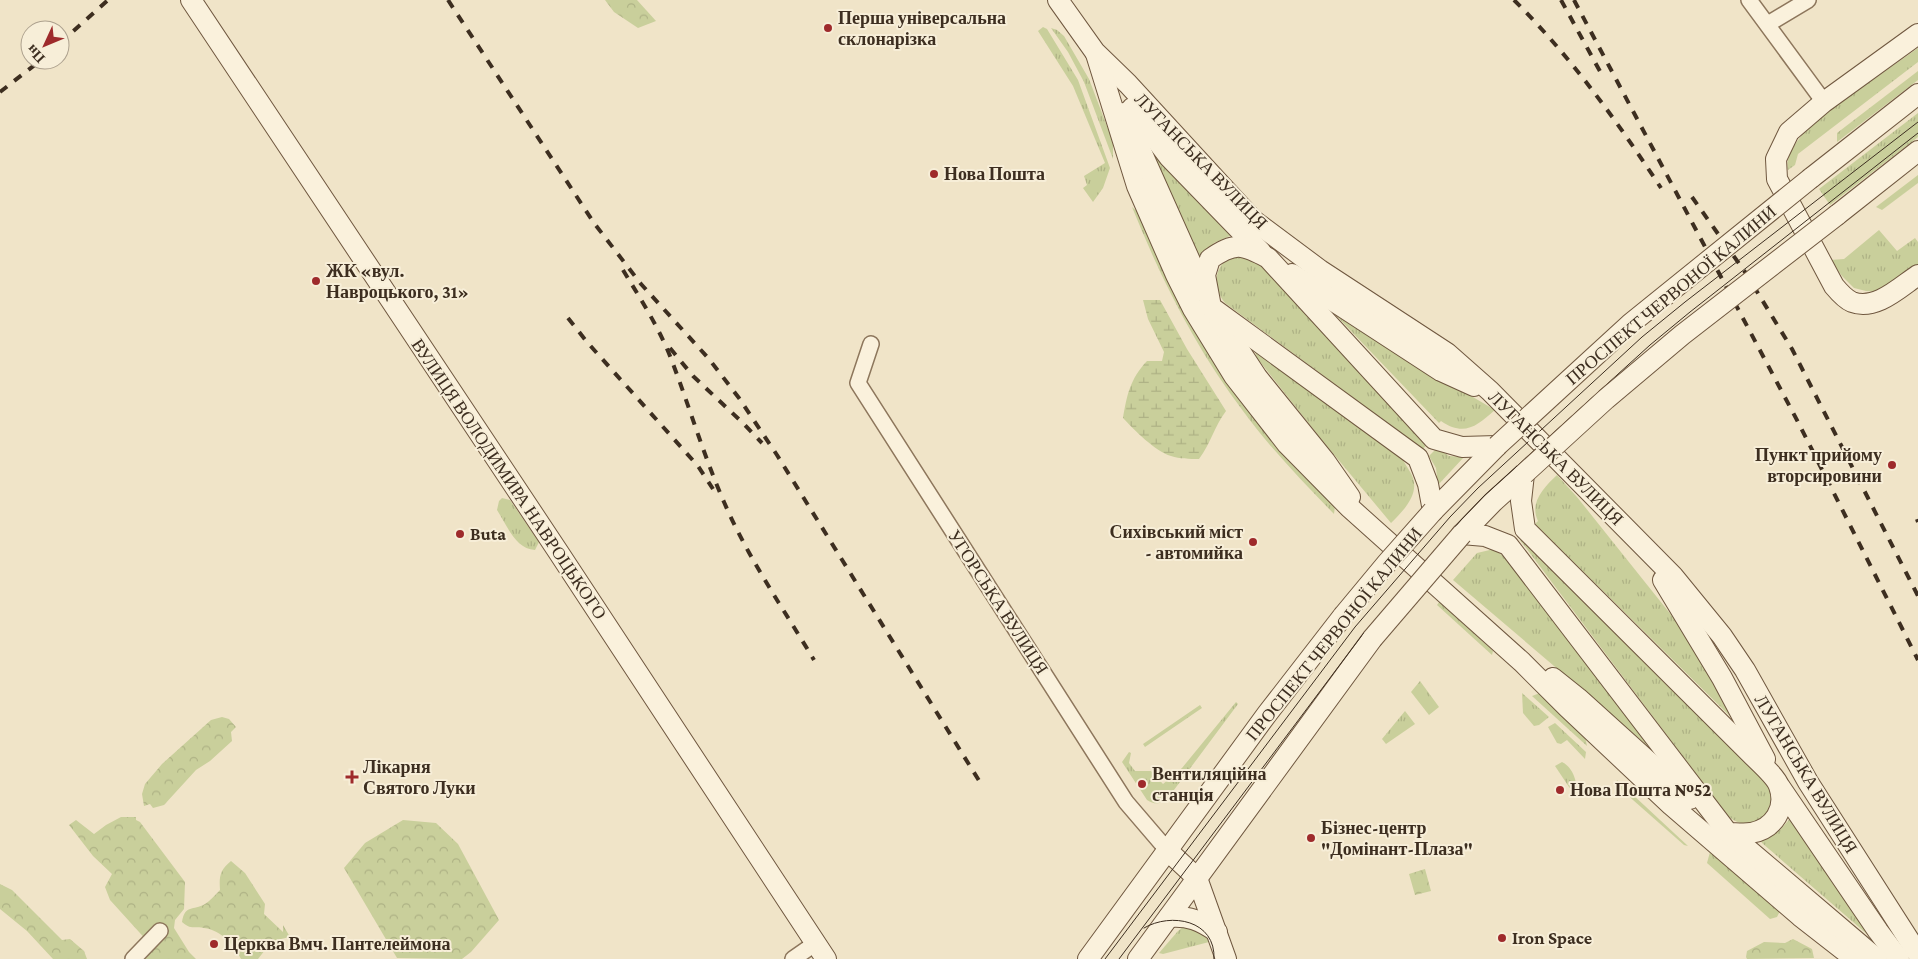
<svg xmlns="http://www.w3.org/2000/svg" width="1918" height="959" font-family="'Crimson Pro',serif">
  <defs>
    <pattern id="grass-tufts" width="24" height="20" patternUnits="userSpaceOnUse" patternTransform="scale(1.25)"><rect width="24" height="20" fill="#c9cf9b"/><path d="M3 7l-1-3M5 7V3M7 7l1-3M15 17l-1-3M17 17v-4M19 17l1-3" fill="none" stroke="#aeb285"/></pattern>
    <pattern id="forest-crowns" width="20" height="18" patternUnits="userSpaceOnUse" patternTransform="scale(1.25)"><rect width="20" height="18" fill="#c9cf9b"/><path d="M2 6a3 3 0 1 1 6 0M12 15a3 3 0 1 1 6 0" fill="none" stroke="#aeb285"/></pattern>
    <pattern id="wetland-marsh" width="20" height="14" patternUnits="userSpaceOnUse" patternTransform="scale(1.25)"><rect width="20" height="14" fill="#c9cf9b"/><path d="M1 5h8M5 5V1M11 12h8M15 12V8" fill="none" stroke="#aeb285"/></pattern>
  </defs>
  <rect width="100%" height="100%" fill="#f0e4c8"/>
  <g fill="url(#grass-tufts)">
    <path d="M 1043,27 L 1047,29 L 1078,80 L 1110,168 L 1103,188 L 1093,202 L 1083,188 L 1087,185 L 1084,176 L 1105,163 L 1073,86 L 1038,31 Z"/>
    <path d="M 1051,28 L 1057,30 L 1064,36 L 1089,79 L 1113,142 L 1113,159 L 1084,82 L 1068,52 Z"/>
    <path d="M 1918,48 L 1918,62 L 1798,154 L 1795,165 L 1788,170 C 1784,153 1803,134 1813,122 Z"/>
    <path d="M 1918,71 L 1918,80 L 1837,142 L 1837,133 Z"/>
    <path d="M 1918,113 L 1918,137 L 1830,205 L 1819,189 Z"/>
    <path d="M 1151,148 L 1232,235 L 1214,243 L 1202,258 L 1199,257 Z"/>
    <path d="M 1918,175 L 1918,183 L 1882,210 L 1876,207 Z"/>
    <path d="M 1132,207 L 1141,215 L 1335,506 L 1334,514 C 1302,481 1270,448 1243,411 C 1196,349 1161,279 1132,207 Z"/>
    <path d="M 1879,230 L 1897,251 L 1915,238 L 1918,242 L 1918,264 L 1878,292 L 1866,291 L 1854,288 L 1842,276 L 1830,260 L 1844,259 Z"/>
    <path d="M 1236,254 L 1254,256 L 1429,442 L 1423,449 L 1225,303 C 1210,285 1215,263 1236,254 Z"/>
    <path d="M 1327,306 L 1432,373 L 1495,410 C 1477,426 1464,437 1441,421 L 1439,423 Z"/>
    <path d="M 1254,349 L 1407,456 L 1403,460 C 1406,466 1411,472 1413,478 C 1419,496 1402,512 1391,523 L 1321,439 L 1257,358 Z"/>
    <path d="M 1437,448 L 1449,456 L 1464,457 L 1438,485 L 1436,468 L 1429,456 Z"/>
    <path d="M 1557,475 L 1577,497 L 1680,626 L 1738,724 L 1535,524 L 1538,521 C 1529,503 1544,487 1557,475 Z"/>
    <path d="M 502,498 L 510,500 L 539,542 L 535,550 C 515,549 507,525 497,510 L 499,501 Z"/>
    <path d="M 1524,537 L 1771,780 L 1776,805 L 1759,824 C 1745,824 1738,825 1727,815 L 1520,540 Z"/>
    <path d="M 1494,549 L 1503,556 L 1507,552 L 1654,751 L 1453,580 L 1477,553 Z"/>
    <path d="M 1440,601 L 1493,651 L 1492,655 L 1437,605 Z"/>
    <path d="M 1420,681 L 1439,707 L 1429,715 L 1411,692 Z"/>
    <path d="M 1522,693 L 1549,717 L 1539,725 L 1534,726 L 1523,713 Z"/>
    <path d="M 1540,693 L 1585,736 L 1587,746 L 1532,696 Z"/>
    <path d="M 1236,702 L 1238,704 L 1171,794 C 1163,802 1158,807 1147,800 L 1122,762 L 1129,752 L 1131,753 L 1129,763 L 1135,771 L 1151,771 L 1163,784 L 1182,768 Z"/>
    <path d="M 1200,705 L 1202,708 L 1145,747 L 1143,744 Z"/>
    <path d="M 1405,711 L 1415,724 L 1386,744 L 1382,739 Z"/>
    <path d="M 1555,723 L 1586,752 L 1585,759 L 1567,740 L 1561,744 L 1557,743 L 1548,727 Z"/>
    <path d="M 1562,762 C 1573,767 1579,784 1575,796 L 1555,766 Z"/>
    <path d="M 1617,780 L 1688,846 L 1684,845 L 1616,785 Z"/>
    <path d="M 1794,814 L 1875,941 L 1762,843 L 1761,840 L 1780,830 Z"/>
    <path d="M 1710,852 L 1716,855 L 1781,909 L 1777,917 L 1770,919 L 1707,863 Z"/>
    <path d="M 1183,927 L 1202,930 L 1209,942 L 1163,954 L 1159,953 L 1178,931 Z"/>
  </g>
  <g fill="url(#forest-crowns)">
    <path d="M 605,0 L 637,0 L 656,21 L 638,28 L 614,12 Z"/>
    <path d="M 222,717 L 229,719 L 236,727 L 231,732 L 232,741 L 210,761 L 196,770 L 164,805 L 153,808 L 150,804 L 144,806 L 142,794 L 145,784 L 162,764 L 211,720 Z"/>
    <path d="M 121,817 L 136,817 L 136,820 L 140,822 L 185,882 L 184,909 L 175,920 L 174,928 L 189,952 L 196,959 L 138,959 L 149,943 L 110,900 L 105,887 L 112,874 L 93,856 L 69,825 L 76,820 L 94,834 L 106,825 Z"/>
    <path d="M 403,820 L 436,823 L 458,844 L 499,920 L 471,952 L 462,959 L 397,958 L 344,868 L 365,843 Z"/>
    <path d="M 231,861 L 245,873 L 265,904 L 264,914 L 283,932 L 283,925 L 290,937 L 272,941 L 258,959 L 241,959 C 234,945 221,930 204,928 C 193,926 191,930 182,922 C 185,904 193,911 205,904 C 210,901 215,895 220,890 C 219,876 220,870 231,861 Z"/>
    <path d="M 1425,869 L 1431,891 L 1415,895 L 1409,874 Z"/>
    <path d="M 0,884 L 12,890 L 62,940 L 70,939 L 84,951 L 87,959 L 53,959 L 27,931 L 0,909 Z"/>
    <path d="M 1793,939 L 1812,949 L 1814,958 L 1747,959 L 1746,957 L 1747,951 L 1764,942 L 1785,943 Z"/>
  </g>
  <path fill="url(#wetland-marsh)" d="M 1143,300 L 1160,300 L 1187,349 L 1226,411 C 1214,427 1211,443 1199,459 C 1189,459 1180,459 1171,456 C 1155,451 1134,430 1123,418 C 1127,395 1130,379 1147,361 L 1162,361 L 1164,352 L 1148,319 Z"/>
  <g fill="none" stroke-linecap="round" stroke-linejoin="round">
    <g stroke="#8d765c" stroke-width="18">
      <g id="street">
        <path d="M 1749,0 L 1824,102"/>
        <path d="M 1768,24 L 1808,0"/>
        <path d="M 871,344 L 858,383 L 1126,802 L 1168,851"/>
        <path d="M 133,959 L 160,931"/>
        <path d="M 793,959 L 816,943"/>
      </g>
    </g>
    <g stroke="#6f573f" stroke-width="22">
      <g id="secondary">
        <path d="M 191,0 L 557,550 L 826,959"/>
        <path d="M 1058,0 L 1095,52 L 1128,84 L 1253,220 L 1320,270 L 1447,353 L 1490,391 L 1673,576 L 1722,636 L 1745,670 L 1808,782 L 1918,954"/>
        <path d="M 1918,34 L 1824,102 L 1789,132 L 1776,159 L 1777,179 L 1834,286 C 1839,292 1845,299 1852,302 C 1876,311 1900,287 1918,275"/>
        <path d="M 1096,54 L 1137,186 L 1176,275 L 1193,309 L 1234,376 L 1287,444 L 1349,507 L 1522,662 L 1567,707 L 1671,805 L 1800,916 L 1855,959"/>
        <path d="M 1132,108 L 1169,157 L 1261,252"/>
        <path d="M 1124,113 L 1204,292"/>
        <path d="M 1811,178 L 1918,94"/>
        <path d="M 1837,215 L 1918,151"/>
        <path d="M 1292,274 L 1441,371 L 1474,386"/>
        <path d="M 1219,319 L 1257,377 L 1325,461 L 1350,497"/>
        <path d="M 1433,511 L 1428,484 L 1418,458 L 1211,307 L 1205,275 L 1210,259 C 1235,242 1242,244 1268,258 L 1434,439 L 1462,447 L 1497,446"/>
        <path d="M 1433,511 L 1497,446"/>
        <path d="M 1462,534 L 1485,536 L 1508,545 L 1728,833 C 1735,833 1744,834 1751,833 C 1774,829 1787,808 1779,786 C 1776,777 1760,763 1753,756 L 1525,529 L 1521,501 L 1524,474"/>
        <path d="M 1462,534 L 1493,502 L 1524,474"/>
        <path d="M 1663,580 L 1722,678 L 1765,759"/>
        <path d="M 1553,678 L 1578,698 L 1690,799"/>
        <path d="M 1780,787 L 1878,931 L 1899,959"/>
        <path d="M 1725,830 L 1877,959"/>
        <path d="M 1168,851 L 1197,878 L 1226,959"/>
        <path d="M 1169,917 C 1188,915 1201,921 1217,932"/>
        <path d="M 1088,959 L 1267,714 L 1343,616"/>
        <path d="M 1138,959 L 1372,639"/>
      </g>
    </g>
    <use href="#street" stroke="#faf1dc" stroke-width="15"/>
    <use href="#secondary" stroke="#faf1dc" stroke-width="20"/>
    <g stroke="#3d2e20" stroke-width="1">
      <path d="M 1144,928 C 1171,912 1216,920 1214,959"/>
      <path d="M 1105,959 L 1355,627 L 1450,517 L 1478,488 L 1642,337 L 1685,302 L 1918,122"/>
      <path d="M 1119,959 L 1363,634 L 1461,520 L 1484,496 L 1650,345 L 1690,312 L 1918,133"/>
    </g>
    <g stroke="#3d2e20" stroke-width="4" stroke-dasharray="9 9" stroke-linecap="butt">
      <path d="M 448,0 L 594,223 L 641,284 L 709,359 L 739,398 L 777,455 L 983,787"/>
      <path d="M 1514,0 C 1571,57 1617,121 1661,188"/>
      <path d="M 1561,0 L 1602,75"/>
      <path d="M 1574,0 L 1798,422 L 1918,660"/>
      <path d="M 60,43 L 108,0"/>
      <path d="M 0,92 L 41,60"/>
      <path d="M 1692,197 L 1745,272 L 1792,349 L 1918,596"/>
      <path d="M 623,270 C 640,298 658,326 670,356 C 689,405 703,454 724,502 C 748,558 783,608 814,660"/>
      <path d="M 568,318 L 587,342 L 698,466 L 713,489"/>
      <path d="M 670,348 L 693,376 L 744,424 L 762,443"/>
      <path d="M 1917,519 L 1918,522"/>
    </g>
    <g stroke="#6f573f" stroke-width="22" stroke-linecap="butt">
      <g id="secondary-bridge">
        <path d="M 1497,446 L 1630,324 L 1811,178"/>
        <path d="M 1524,474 L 1606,399 L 1682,335 L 1837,215"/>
        <path d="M 1343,616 L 1387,563 L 1433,511"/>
        <path d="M 1372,639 L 1462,534"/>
      </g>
    </g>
    <use href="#secondary-bridge" stroke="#faf1dc" stroke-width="20"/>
  </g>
  <g fill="#9e2a2b" stroke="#f7eed8" stroke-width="2">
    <circle cx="828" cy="28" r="5"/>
    <circle cx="934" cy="174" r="5"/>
    <circle cx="316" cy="281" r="5"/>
    <circle cx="1892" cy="465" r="5"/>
    <circle cx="460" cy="534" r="5"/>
    <circle cx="1253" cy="542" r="5"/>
    <path d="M349.5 769.5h5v5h5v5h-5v5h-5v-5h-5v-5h5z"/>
    <circle cx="1142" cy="784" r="5"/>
    <circle cx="1560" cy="790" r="5"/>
    <circle cx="1311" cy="838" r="5"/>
    <circle cx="1502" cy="938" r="5"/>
    <circle cx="214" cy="944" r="5"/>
  </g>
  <g text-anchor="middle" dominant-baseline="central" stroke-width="4" stroke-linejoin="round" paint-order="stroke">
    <g font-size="18" font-weight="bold" fill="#3d2e20" stroke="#f7eed8" text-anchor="start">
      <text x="838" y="18">Перша універсальна<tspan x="838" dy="21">склонарізка</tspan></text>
      <text x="944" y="174">Нова Пошта</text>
      <text x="326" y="271">ЖК «вул.<tspan x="326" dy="21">Навроцького, 31»</tspan></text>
      <text x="1882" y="455" text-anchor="end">Пункт прийому<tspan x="1882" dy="21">вторсировини</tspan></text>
      <text x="1243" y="532" text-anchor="end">Сихівський міст<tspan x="1243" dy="21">- автомийка</tspan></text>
      <text x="470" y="534">Buta</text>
      <text x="363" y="767">Лікарня<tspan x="363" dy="21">Святого Луки</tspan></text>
      <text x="1152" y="774">Вентиляційна<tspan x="1152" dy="21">станція</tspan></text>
      <text x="1570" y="790">Нова Пошта №52</text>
      <text x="1321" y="828">Бізнес-центр<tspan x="1321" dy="21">"Домінант-Плаза"</tspan></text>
      <text x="1512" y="938">Iron Space</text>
      <text x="224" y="944">Церква Вмч. Пантелеймона</text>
    </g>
    <g font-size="18" fill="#3d2e20" stroke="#f7eed8">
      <text transform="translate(1201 161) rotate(46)">ЛУГАНСЬКА ВУЛИЦЯ</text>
      <text transform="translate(1671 295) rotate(-40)">ПРОСПЕКТ ЧЕРВОНОЇ КАЛИНИ</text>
      <text transform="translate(1556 458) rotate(45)">ЛУГАНСЬКА ВУЛИЦЯ</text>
      <text transform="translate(509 479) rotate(56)">ВУЛИЦЯ ВОЛОДИМИРА НАВРОЦЬКОГО</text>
      <text transform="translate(998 602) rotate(57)">УГОРСЬКА ВУЛИЦЯ</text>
      <text transform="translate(1334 634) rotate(-51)">ПРОСПЕКТ ЧЕРВОНОЇ КАЛИНИ</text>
      <text transform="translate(1806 774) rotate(59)">ЛУГАНСЬКА ВУЛИЦЯ</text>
    </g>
  </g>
  <g transform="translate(45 45) rotate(226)"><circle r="24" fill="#f7eed8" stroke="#ada18e"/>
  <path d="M0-4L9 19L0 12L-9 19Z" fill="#9e2a2b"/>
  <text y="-8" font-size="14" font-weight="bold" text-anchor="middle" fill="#3d2e20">Пн</text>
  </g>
</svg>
